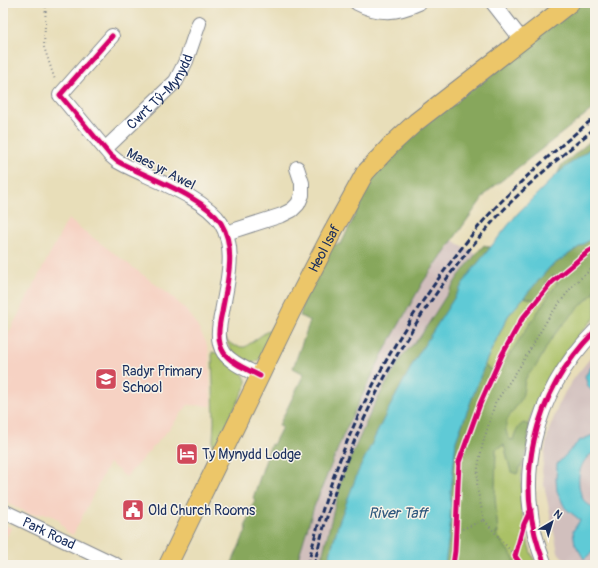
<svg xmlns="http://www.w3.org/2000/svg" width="598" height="568" font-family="Pangolin,sans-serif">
  <rect width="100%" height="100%" fill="#f7f3e8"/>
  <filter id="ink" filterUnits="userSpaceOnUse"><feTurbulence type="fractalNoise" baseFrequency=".025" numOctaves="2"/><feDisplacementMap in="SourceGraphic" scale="8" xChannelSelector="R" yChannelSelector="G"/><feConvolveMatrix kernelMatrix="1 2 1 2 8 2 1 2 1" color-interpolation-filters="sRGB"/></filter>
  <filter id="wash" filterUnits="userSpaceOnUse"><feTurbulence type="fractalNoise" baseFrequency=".012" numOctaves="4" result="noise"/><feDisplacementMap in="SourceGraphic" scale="16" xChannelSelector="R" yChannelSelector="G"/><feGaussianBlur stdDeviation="0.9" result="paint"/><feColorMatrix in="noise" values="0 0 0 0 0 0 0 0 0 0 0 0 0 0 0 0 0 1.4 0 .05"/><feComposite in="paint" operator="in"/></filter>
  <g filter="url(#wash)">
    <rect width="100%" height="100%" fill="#e8deb9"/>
    <g fill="#f6d2c3">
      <path d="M 68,219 L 174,298 L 192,317 L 206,342 L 209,352 L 211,406 L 188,405 L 170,428 L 126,477 L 109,463 L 73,535 L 67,532 L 58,519 L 48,514 L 30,514 L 3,501 L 3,344 Z"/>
      <path d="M 3,524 L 11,528 L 3,544 Z"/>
    </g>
    <g fill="#d1bfbd">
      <path d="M 452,240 L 476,254 L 458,277 L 323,565 L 296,565 L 314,507 L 345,431 L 382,355 L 400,321 L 423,282 Z"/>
      <path d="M 595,352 L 595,565 L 588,565 L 587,562 L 570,563 L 561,556 L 558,552 L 544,485 L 542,470 L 548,433 L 559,404 L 565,392 L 575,377 Z"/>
    </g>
    <g fill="#aac166" stroke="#627862">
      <path d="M 595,236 L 595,318 C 568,343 538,390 528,425 C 526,433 526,441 525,449 C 521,477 519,500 525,528 C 527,540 530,554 537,565 L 445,565 L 456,441 L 486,361 L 508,316 L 550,267 Z"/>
      <path d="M 276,325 L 260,359 C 243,372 230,352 225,337 C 230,345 235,347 245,347 Z"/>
      <path d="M 212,352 L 218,353 L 243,374 L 246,380 L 246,385 L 212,456 L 214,422 Z"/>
    </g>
    <g fill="#87a75b" stroke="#516b5c">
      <path d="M 577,3 L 595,3 L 595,107 L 487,192 L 423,282 L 382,355 L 345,431 L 314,507 L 296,565 L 231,565 L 247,528 L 245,527 L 251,514 L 249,512 L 255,500 L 253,498 L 271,444 L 273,445 L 282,427 L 279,425 L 304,374 L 293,368 L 310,321 L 300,316 L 303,301 L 330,245 L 341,244 L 356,213 L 353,200 L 363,183 L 442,107 L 456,104 L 470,85 L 484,81 Z"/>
      <path d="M 595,137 L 595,155 L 558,173 L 561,166 Z"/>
      <path d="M 595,236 L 595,292 C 581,305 567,319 555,334 C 547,344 543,356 536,366 C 533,370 528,373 526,378 C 523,384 525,393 520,401 C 512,414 500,422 509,439 L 513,440 C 515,433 517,426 524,423 L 530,426 L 526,456 L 517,474 L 511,472 L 504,445 L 496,449 L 495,496 L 498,533 L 496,533 L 496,534 L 515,560 L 513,565 L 437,565 L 425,485 L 460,431 L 467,410 L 481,362 L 490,370 L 503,364 L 557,283 L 556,277 L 553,276 L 546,282 L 549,292 C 542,300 534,301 524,297 L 524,294 L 550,267 Z"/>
      <path d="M 484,245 L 495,249 L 332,565 L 320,565 L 342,477 L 374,405 L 403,355 L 420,337 L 458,277 L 476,254 Z"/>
    </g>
    <g fill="#5ecad6" stroke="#3c7c9a">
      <path d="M 595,145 L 595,236 L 550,267 L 508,316 L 486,361 L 456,441 L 451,491 L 450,527 L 445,565 L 327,565 L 338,525 L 358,472 L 387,412 L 416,358 L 470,273 L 518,213 L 558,173 Z"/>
      <path d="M 595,365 L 595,394 L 588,387 L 585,376 L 592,366 Z"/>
      <path d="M 595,434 L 595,452 C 578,460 575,483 583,499 C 585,503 591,506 595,509 L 595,550 L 584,559 L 575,544 L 573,531 L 580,520 L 565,508 L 557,491 L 556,479 L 557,464 L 579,441 Z"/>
    </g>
  </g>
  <g filter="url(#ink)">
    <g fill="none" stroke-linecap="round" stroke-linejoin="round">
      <g stroke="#82868c" stroke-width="16">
        <g id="minor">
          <path d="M 357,3 C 380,15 397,13 419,3"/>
          <path d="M 493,3 L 522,40"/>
          <path d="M 112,36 L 60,95 L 110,155 L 117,161 C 145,177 204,196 221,223 C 237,249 227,283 222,312 C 219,325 216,341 224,353 C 232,364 249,370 260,376"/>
          <path id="s1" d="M 105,149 L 176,81 L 186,61 L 199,23"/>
          <path d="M 226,233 L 282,215 L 292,210 L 298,204 L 302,195 L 302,183 L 297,168"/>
          <path id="s2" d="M 3,511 L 116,565"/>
          <path d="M 545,565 C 511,482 533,394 595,331"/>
        </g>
      </g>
      <g stroke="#82868c" stroke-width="20">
        <g id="major">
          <path id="s3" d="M 168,565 L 291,312 L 332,233 L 365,173 L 390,146 L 416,122 L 570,3"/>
        </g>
      </g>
      <g stroke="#82868c" stroke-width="2" stroke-dasharray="1 3" stroke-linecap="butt">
        <path d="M 46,3 L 44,47 L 55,80"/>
        <path d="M 484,520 L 477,488 L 478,467 L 483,443 L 495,403 L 519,368 L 549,317 L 574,284 L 595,266"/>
        <path d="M 455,532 L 484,520 L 515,556"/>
        <path d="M 521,535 L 515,556 L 521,565"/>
        <path d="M 515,565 L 517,559"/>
      </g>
      <use href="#minor" stroke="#fff" stroke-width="14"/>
      <use href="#major" stroke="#ecc669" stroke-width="18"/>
      <g stroke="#1b2f5e" stroke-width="3" stroke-dasharray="6 3" stroke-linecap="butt">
        <path d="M 308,565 C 333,453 384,348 454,258 C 470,237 486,216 505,198 C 533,169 564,143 595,117"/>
        <path d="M 314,565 C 346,429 414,305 509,204 C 536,177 566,152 595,128"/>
      </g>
      <g stroke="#f7f3e8" stroke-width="8">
        <g id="cycleway">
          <path d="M 112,36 L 60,95 L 110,155 L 117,161 C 145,177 204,196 221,223 C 237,249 227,283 222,312 C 219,325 216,341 224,353 C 232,364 249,370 260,376"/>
          <path d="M 453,565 L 455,551 L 459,462 L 480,404 L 502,355 L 522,319 L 552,282 L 588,252 L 595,248"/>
          <path d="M 521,565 L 515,556 L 524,524 L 531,509"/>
          <path d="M 545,565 C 511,482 533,394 595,331"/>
        </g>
      </g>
      <use href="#cycleway" stroke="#d6006c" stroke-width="5"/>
    </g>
  </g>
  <defs>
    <g id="school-square" transform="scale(1.15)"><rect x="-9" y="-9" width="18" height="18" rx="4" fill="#d1495b" stroke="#f7f3e8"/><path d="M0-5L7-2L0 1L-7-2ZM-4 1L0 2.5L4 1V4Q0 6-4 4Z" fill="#fff"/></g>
    <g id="hotel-square" transform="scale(1.15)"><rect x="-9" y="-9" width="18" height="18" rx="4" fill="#d1495b" stroke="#f7f3e8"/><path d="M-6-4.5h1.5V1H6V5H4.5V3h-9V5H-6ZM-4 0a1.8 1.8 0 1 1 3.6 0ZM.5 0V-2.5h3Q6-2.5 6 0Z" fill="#fff"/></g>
    <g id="civic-square" transform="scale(1.15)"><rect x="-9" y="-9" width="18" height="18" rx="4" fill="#d1495b" stroke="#f7f3e8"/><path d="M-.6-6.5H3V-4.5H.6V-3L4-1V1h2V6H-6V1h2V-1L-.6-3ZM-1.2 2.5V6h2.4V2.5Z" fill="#fff"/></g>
  </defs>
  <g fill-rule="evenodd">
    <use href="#school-square" x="106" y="379"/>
    <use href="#hotel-square" x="187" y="454"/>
    <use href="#civic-square" x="133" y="510"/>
  </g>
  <g text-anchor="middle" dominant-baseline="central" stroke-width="3" stroke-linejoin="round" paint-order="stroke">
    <g font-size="14" fill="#1b2f5e" stroke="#f7f3e8">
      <text stroke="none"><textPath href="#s1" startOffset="80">Cwrt Tŷ-Mynydd</textPath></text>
      <text transform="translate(161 169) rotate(27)">Maes yr Awel</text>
      <text stroke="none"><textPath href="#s3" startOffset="353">Heol Isaf</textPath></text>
      <text stroke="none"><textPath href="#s2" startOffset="51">Park Road</textPath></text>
    </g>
    <g font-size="14" fill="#1b2f5e" stroke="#f7f3e8" text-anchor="start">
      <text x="122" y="371">Radyr Primary<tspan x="122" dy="16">School</tspan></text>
      <text x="202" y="454">Ty Mynydd Lodge</text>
      <text x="148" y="510">Old Church Rooms</text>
    </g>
    <g font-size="15" font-style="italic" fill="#2c567c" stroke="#f7f3e8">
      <text x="398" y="513">River Taff</text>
    </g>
  </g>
  <rect width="598" height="568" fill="none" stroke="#f7f3e8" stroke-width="16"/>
  <g transform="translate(552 522) rotate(38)" stroke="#f7f3e8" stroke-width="3" paint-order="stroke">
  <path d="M0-3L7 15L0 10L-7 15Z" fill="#1b2f5e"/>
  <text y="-6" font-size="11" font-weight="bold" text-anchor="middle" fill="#1b2f5e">N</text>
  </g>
</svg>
